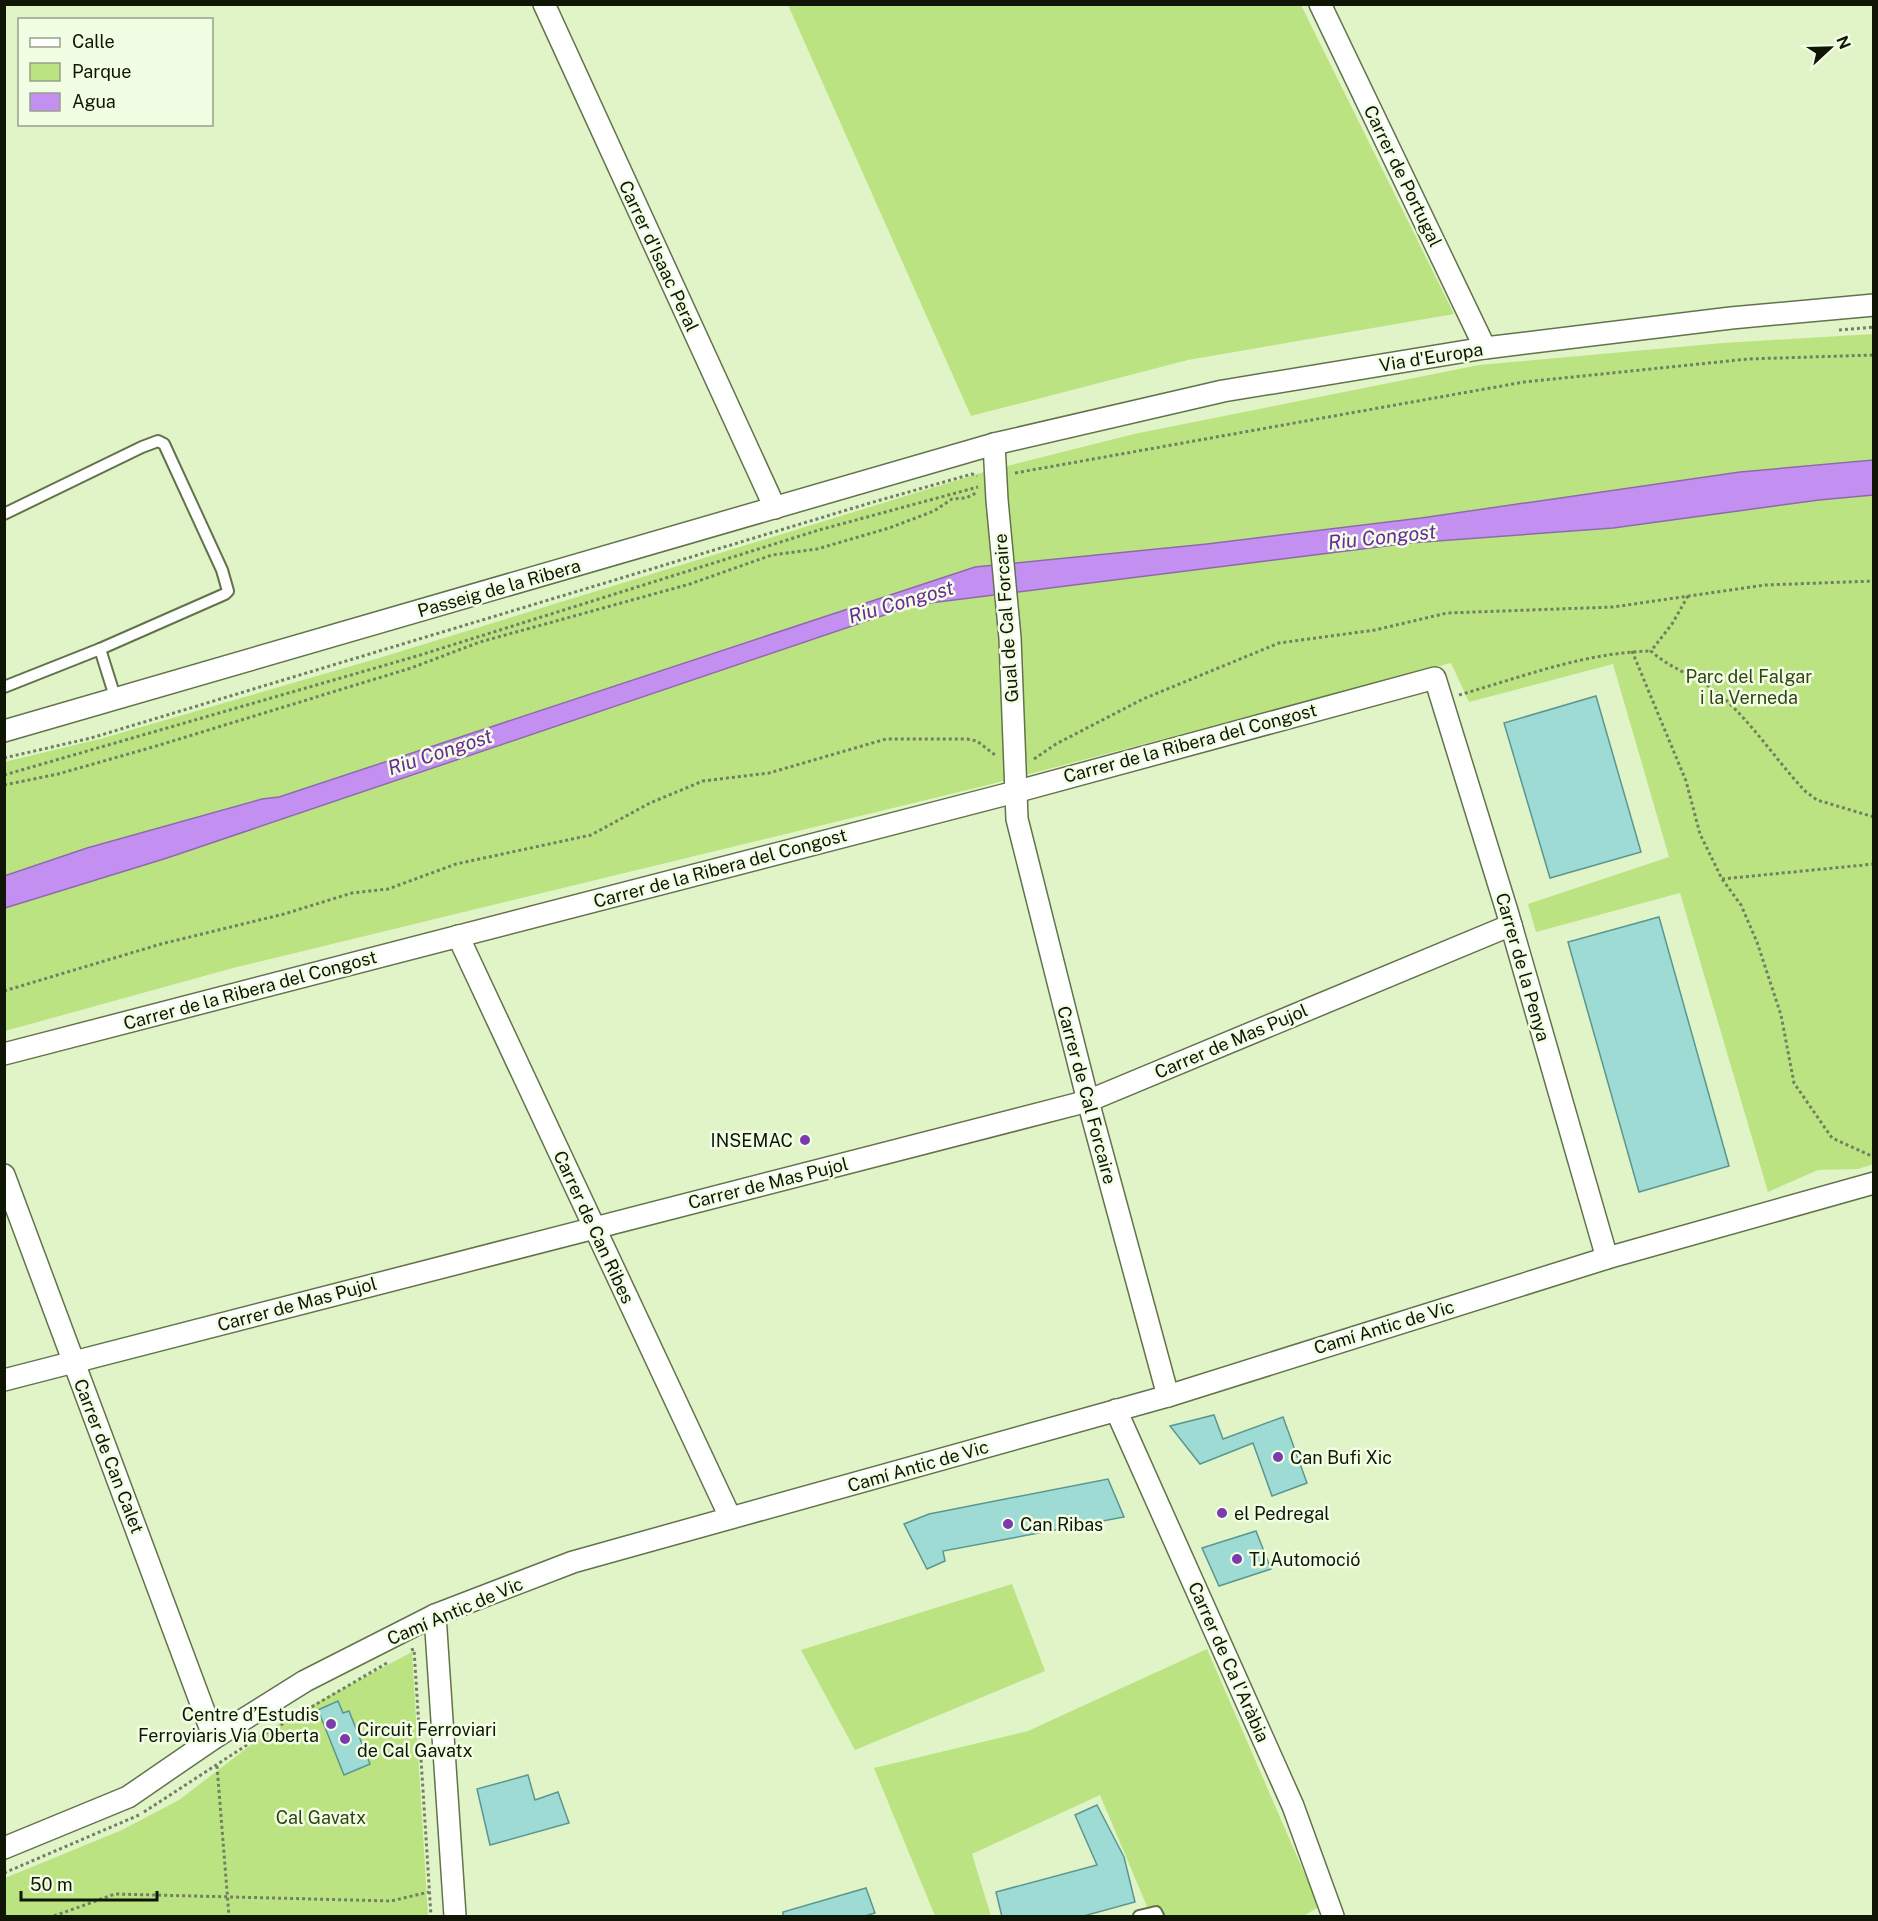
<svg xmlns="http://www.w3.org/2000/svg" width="1878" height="1921" font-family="'Public Sans',sans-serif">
  <rect width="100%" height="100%" fill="#e0f4c7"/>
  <g fill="#bce382">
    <path d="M 788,5 L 1301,5 L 1454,314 L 1188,360 L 971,416 Z"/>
    <path d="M 1873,334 L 1873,460 L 1740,472 L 1421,518 L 1207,544 L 975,567 L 279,797 L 262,799 L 87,848 L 5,876 L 4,762 L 100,739 L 379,658 L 987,471 L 1134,434 L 1479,365 L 1723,343 Z"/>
    <path d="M 1873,495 L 1874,1164 L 1858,1169 L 1818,1170 L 1768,1192 L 1680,893 L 1536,932 L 1528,904 L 1669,857 L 1613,664 L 1469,702 L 1451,663 L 988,785 L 233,968 L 5,1031 L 5,908 L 167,858 L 914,605 L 1410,543 L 1613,528 L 1819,500 Z"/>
    <path d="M 1012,1584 L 1045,1671 L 855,1750 L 801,1650 Z"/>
    <path d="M 1207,1649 L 1319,1907 L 1303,1916 L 1151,1916 L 1100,1795 L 972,1854 L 991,1916 L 935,1916 L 874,1768 L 1028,1731 Z"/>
    <path d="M 412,1652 L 428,1916 L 5,1916 L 5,1878 L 122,1830 L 179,1800 L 282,1721 Z"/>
  </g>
  <path fill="#c390f2" stroke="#8d6bab" stroke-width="1.5" d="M 1873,460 L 1873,495 L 1819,500 L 1613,528 L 1410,543 L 914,605 L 167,858 L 5,908 L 4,876 L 87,848 L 262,799 L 279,797 L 975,567 L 1207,544 L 1421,518 L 1740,472 Z"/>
  <g fill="#9edbd4" stroke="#5b9690" stroke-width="1.5">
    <path d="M 1596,696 L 1641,852 L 1550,878 L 1504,723 Z"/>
    <path d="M 1659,917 L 1729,1166 L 1639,1192 L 1568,942 Z"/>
    <path d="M 1214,1415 L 1223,1439 L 1283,1417 L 1307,1483 L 1272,1496 L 1253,1443 L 1200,1464 L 1170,1426 Z"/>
    <path d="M 1108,1479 L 1124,1517 L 943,1551 L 945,1561 L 927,1569 L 904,1524 L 929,1514 Z"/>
    <path d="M 1256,1531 L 1271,1569 L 1219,1586 L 1202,1548 Z"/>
    <path d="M 338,1701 L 343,1713 L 349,1711 L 370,1764 L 344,1775 L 318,1710 Z"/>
    <path d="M 528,1775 L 535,1800 L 558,1792 L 569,1823 L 490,1845 L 477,1789 Z"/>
    <path d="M 1097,1805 L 1124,1857 L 1135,1902 L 1080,1917 L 1002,1917 L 996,1892 L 1097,1865 L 1075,1815 Z"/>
    <path d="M 866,1888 L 875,1913 L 862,1917 L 783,1917 L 783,1912 Z"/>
  </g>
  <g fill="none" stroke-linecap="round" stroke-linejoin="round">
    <g stroke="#62734b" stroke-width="14">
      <g id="service">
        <path d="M 4,514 L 142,447 L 158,441 L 164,444 L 222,570 L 228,591 L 225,594 L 100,649 L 116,700"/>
        <path d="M 4,687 L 100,649"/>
        <path d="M 1139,1916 L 1156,1912 L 1158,1916"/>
      </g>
    </g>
    <g stroke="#62734b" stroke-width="24">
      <g id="minor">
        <path d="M 544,4 L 775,508"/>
        <path d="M 1320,4 L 1485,348"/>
        <path d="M 994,444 L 997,500 L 1010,638 L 1017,819 L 1088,1101 L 1168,1396"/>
        <path d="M 4,731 L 994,444 L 1223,391 L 1485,348 L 1731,318 L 1874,305"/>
        <path d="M 458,936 L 730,1517"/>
        <path d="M 4,1054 L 1015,792 L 1435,678 L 1507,911 L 1607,1258"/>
        <path d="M 4,1175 L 214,1738"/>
        <path d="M 4,1380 L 1088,1101 L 1511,925"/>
        <path d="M 1116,1410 L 1293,1806 L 1333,1916"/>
        <path d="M 435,1615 L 455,1916"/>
        <path d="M 4,1848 L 128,1797 L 214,1738 L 305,1681 L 435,1615 L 573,1562 L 1168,1396 L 1607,1258 L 1874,1183"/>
      </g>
    </g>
    <g stroke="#728062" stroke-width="3" stroke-dasharray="3 3" stroke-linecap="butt">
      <path d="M 1839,330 L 1874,327"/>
      <path d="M 1015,473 L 1524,382 L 1748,359 L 1874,355"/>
      <path d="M 1688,596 L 1672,624 L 1651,651 C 1670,669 1697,676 1718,693 C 1751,721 1775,759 1805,791 L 1817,800 L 1874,817"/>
      <path d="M 1632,651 L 1686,781 L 1700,834 L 1722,879 L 1741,905 L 1757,942 L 1781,1015 L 1794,1083 L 1832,1138 L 1874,1157"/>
      <path d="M 1459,695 C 1522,677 1583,653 1650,651"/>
      <path d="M 4,758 L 91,738 L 870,503 L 972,474 L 977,476"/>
      <path d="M 1034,759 L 1056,744 L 1143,699 L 1279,643 L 1375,630 L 1447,613 L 1613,607 L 1765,585 L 1874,581"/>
      <path d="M 4,775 L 417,656 L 819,530 L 978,487"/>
      <path d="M 4,785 L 58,774 L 153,747 L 411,668 L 480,642 L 690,584 L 772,555 L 817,549 L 889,528 L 934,511 L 952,499 L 966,498 L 978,492"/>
      <path d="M 1722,879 L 1874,864"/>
      <path d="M 4,991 L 161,944 L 284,914 L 352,893 L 388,889 L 456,864 L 591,835 L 650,803 L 703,781 L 769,773 L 886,739 L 967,739 L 977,741 L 995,755"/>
      <path d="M 411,1650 L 414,1649 L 431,1916"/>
      <path d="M 217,1766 L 229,1916"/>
      <path d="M 144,1812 L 253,1741 L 387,1663"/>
      <path d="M 4,1873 L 139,1815"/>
      <path d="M 54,1916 L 115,1894 L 391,1901 L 429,1892"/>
    </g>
    <use href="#service" stroke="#fff" stroke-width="10"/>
    <use href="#minor" stroke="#fff" stroke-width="21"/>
  </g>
  <g fill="#7c3aaf" stroke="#f2fee3" stroke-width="2">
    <circle cx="805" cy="1140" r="6"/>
    <circle cx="1278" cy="1457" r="6"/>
    <circle cx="1222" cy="1513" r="6"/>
    <circle cx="1008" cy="1524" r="6"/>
    <circle cx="1237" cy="1559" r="6"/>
    <circle cx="331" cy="1724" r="6"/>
    <circle cx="345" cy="1739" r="6"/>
  </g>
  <g text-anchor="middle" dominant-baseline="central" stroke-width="5" stroke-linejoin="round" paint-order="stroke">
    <g font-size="18" fill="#0f1606" stroke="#f2fee3">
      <text transform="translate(1403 176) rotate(64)">Carrer de Portugal</text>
      <text transform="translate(659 256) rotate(65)">Carrer d'Isaac Peral</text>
      <text transform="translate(1431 357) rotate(-9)">Via d'Europa</text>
      <text transform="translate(499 588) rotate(-16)">Passeig de la Ribera</text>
      <text transform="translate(1006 618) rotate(-94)">Gual de Cal Forcaire</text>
      <text transform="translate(1190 743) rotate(-15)">Carrer de la Ribera del Congost</text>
      <text transform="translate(720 868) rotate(-15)">Carrer de la Ribera del Congost</text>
      <text transform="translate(1523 967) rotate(74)">Carrer de la Penya</text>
      <text transform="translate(250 990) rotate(-15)">Carrer de la Ribera del Congost</text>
      <text transform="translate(1231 1041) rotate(-23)">Carrer de Mas Pujol</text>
      <text transform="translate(1087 1095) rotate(75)">Carrer de Cal Forcaire</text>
      <text transform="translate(768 1183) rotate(-14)">Carrer de Mas Pujol</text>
      <text transform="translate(594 1227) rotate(65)">Carrer de Can Ribes</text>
      <text transform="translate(297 1304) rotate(-15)">Carrer de Mas Pujol</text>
      <text transform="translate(1384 1327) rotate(-17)">Camí Antic de Vic</text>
      <text transform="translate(109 1456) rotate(69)">Carrer de Can Calet</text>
      <text transform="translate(918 1466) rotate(-16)">Camí Antic de Vic</text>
      <text transform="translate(455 1611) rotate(-23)">Camí Antic de Vic</text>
      <text transform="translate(1229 1662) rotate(66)">Carrer de Ca l'Aràbia</text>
    </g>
    <g font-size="18" fill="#324316" stroke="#f2fee3">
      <text x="1749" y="676">Parc del Falgar<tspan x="1749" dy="21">i la Verneda</tspan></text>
      <text x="321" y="1817">Cal Gavatx</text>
    </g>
    <g font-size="18" fill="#0f1606" stroke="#f2fee3" text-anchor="start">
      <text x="793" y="1140" text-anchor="end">INSEMAC</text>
      <text x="1290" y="1457">Can Bufi Xic</text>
      <text x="1234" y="1513">el Pedregal</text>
      <text x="1020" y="1524">Can Ribas</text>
      <text x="1249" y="1559">TJ Automoció</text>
      <text x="319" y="1714" text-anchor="end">Centre d’Estudis<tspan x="319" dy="21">Ferroviaris Via Oberta</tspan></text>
      <text x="357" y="1729">Circuit Ferroviari<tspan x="357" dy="21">de Cal Gavatx</tspan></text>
    </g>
    <g font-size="20" font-style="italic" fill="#6a289a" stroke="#f2fee3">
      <text transform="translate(1382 537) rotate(-6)">Riu Congost</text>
      <text transform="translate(901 602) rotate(-16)">Riu Congost</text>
      <text transform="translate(440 752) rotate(-18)">Riu Congost</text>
    </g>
  </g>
  <rect width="1878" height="1921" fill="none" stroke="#0f1606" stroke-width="12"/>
  <rect x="18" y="18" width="195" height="108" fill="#f2fee3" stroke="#97a18b" stroke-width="1.5"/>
  <rect x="30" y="38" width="30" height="9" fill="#ffffff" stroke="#97a18b" stroke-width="1.5"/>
  <text x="72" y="48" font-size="18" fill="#0f1606">Calle</text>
  <rect x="30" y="63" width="30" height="18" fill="#bce382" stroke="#97a18b" stroke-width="1.5"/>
  <text x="72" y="78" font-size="18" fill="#0f1606">Parque</text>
  <rect x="30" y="93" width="30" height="18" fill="#c390f2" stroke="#97a18b" stroke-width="1.5"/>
  <text x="72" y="108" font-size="18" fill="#0f1606">Agua</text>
  <g transform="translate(1830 48) rotate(68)" stroke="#f2fee3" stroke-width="4.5" paint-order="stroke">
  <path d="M0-4.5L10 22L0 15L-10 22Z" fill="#0f1606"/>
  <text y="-9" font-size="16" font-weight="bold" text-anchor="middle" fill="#0f1606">N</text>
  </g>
  <path d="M21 1891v9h136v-9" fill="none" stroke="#0f1606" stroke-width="3"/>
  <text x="30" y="1891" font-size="18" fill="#0f1606" stroke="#f2fee3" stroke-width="4.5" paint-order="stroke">50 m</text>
</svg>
